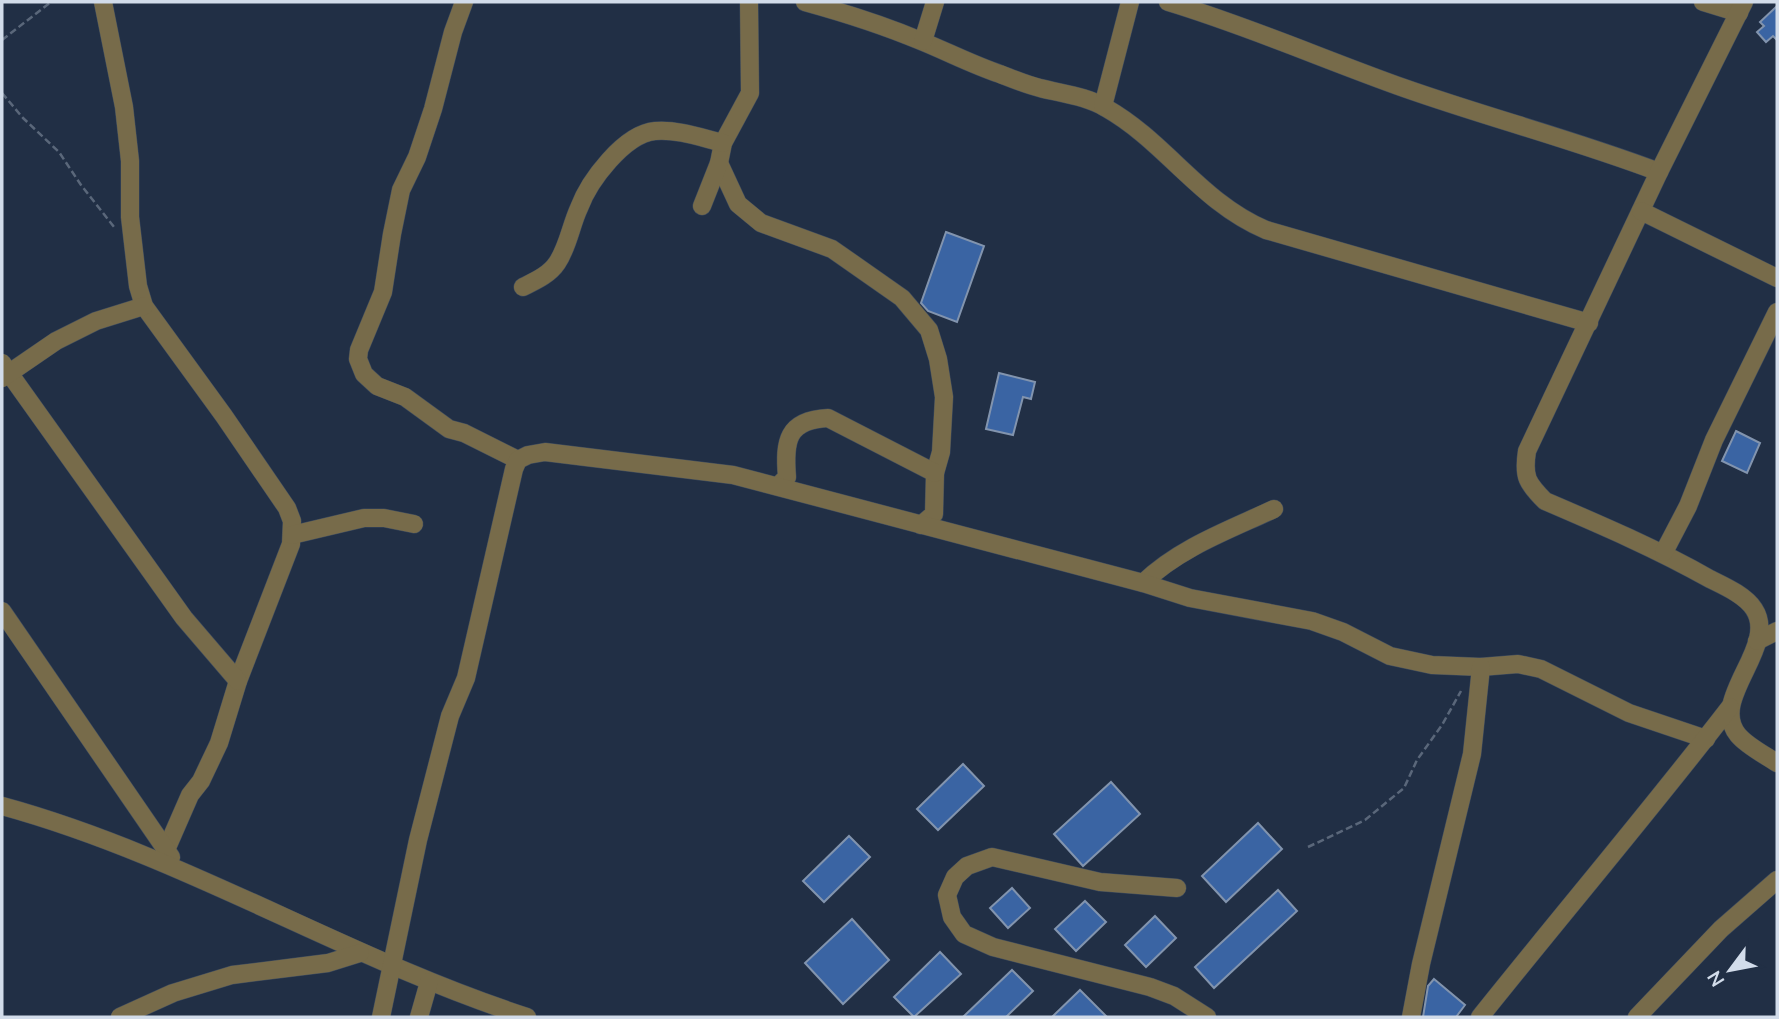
<svg xmlns="http://www.w3.org/2000/svg" width="1779" height="1019" font-family="'Nunito Sans',sans-serif">
  <rect width="100%" height="100%" fill="#212f45"/>
  <g fill="#3a64a3" stroke="#8294ae" stroke-width="2">
    <path d="M 1777,6 L 1777,40 L 1773,36 L 1766,42 L 1757,32 L 1764,26 L 1760,22 Z"/>
    <path d="M 946,232 L 984,246 L 957,322 L 928,311 L 921,303 Z"/>
    <path d="M 999,373 L 1035,382 L 1031,399 L 1023,397 L 1013,435 L 986,429 Z"/>
    <path d="M 1736,431 L 1760,443 L 1747,473 L 1722,461 Z"/>
    <path d="M 963,764 L 984,786 L 938,830 L 917,809 Z"/>
    <path d="M 1111,782 L 1140,814 L 1083,866 L 1054,834 Z"/>
    <path d="M 1258,823 L 1282,849 L 1226,902 L 1202,876 Z"/>
    <path d="M 849,836 L 870,857 L 824,902 L 803,881 Z"/>
    <path d="M 1012,888 L 1030,908 L 1008,928 L 990,908 Z"/>
    <path d="M 1278,890 L 1297,911 L 1214,988 L 1195,967 Z"/>
    <path d="M 1085,901 L 1106,922 L 1076,951 L 1055,929 Z"/>
    <path d="M 1155,916 L 1176,938 L 1146,967 L 1125,945 Z"/>
    <path d="M 852,919 L 889,960 L 843,1004 L 805,963 Z"/>
    <path d="M 940,952 L 961,974 L 914,1017 L 894,997 Z"/>
    <path d="M 1012,970 L 1033,991 L 1006,1017 L 963,1017 Z"/>
    <path d="M 1434,979 L 1465,1005 L 1456,1017 L 1423,1017 L 1428,986 Z"/>
    <path d="M 1080,990 L 1107,1017 L 1052,1017 Z"/>
  </g>
  <g fill="none" stroke-linecap="round" stroke-linejoin="round">
    <g stroke="#3d4b5f" stroke-width="19">
      <g id="minor">
        <path d="M 103,2 L 124,107 L 130,161 L 130,217 L 138,286 L 144,306 L 224,416 L 287,508 L 292,521 L 291,544 L 238,681 L 219,743 L 201,781 L 190,795 L 166,850"/>
        <path d="M 464,2 L 453,32 L 433,109 L 417,157 L 401,190 L 392,234 L 383,292 L 359,350 L 358,359 L 364,374 L 377,386 L 405,397 L 449,429 L 464,433 L 518,460"/>
        <path d="M 805,2 C 845,13 883,25 921,41 C 948,52 973,65 1000,74 C 1013,79 1027,85 1040,88 C 1063,94 1086,96 1106,108 C 1166,142 1200,202 1266,230 L 1589,323"/>
        <path d="M 1168,2 C 1248,26 1325,60 1404,88 C 1489,118 1575,140 1659,172"/>
        <path d="M 1703,2 L 1739,13"/>
        <path d="M 1744,2 L 1659,172 L 1527,451 C 1523,477 1527,483 1545,501 C 1601,525 1657,549 1710,579 C 1724,586 1745,595 1754,609 C 1779,647 1708,699 1738,735 C 1747,746 1765,755 1777,763"/>
        <path d="M 923,41 L 935,2"/>
        <path d="M 1103,106 L 1130,2"/>
        <path d="M 719,163 L 738,204 L 761,223 L 832,249 L 902,298 L 929,330 L 938,359 L 944,397 L 941,452 L 935,473 L 934,514 L 921,525"/>
        <path d="M 702,206 L 719,163 L 723,143 L 750,93 L 749,2"/>
        <path d="M 1641,211 L 1777,278"/>
        <path d="M 523,287 C 535,281 549,275 557,263 C 568,247 571,225 579,208 C 589,181 624,134 655,131 C 678,129 702,138 723,143"/>
        <path d="M 2,363 L 184,618 L 238,681"/>
        <path d="M 2,378 L 56,341 L 96,321 L 144,306"/>
        <path d="M 778,486 L 787,477 C 784,441 787,420 828,418 L 935,473"/>
        <path d="M 292,535 L 364,518 L 384,518 L 414,524"/>
        <path d="M 1664,552 L 1688,506 L 1714,440 L 1777,312"/>
        <path d="M 1143,583 C 1179,548 1229,530 1274,509"/>
        <path d="M 2,611 L 171,857"/>
        <path d="M 1757,641 L 1777,631"/>
        <path d="M 2,806 C 185,856 347,959 527,1017"/>
        <path d="M 1177,888 L 1100,882 L 992,857 L 967,866 L 955,877 L 947,895 L 952,917 L 964,934 L 993,947 L 1150,987 L 1174,996 L 1207,1017"/>
        <path d="M 120,1017 L 173,993 L 232,975 L 328,963 L 360,953"/>
        <path d="M 381,1017 L 418,840 L 450,716 L 466,678 L 514,469 L 518,460 L 528,455 L 545,452 L 733,475 L 1143,583 L 1190,598 L 1312,621 L 1343,632 L 1390,656 L 1432,665 L 1481,667 L 1518,664 L 1541,669 L 1629,713 L 1706,739"/>
        <path d="M 419,1017 L 429,982"/>
        <path d="M 1411,1017 L 1421,964 L 1472,754 L 1481,667"/>
        <path d="M 1480,1017 C 1563,913 1649,812 1730,707"/>
        <path d="M 1637,1017 L 1721,929 L 1777,880"/>
      </g>
    </g>
    <g stroke="#5a677a" stroke-width="2.5" stroke-dasharray="7 3.5" stroke-linecap="butt">
      <path d="M 2,40 L 51,2"/>
      <path d="M 2,93 L 23,118 L 59,152 L 81,185 L 114,227"/>
      <path d="M 1308,847 L 1365,820 L 1404,788 L 1417,760 L 1442,725 L 1461,691"/>
    </g>
    <use href="#minor" stroke="#776b4a" stroke-width="18"/>
  </g>
  <rect width="1779" height="1019" fill="none" stroke="#d2dcea" stroke-width="7"/>
  <g transform="translate(1730 970) rotate(238)" stroke="#212f45" stroke-width="5" paint-order="stroke">
  <path d="M0-5L12 26L0 18L-12 26Z" fill="#d2dcea"/>
  <text y="-10" font-size="19" font-weight="bold" text-anchor="middle" fill="#d2dcea">N</text>
  </g>
</svg>
